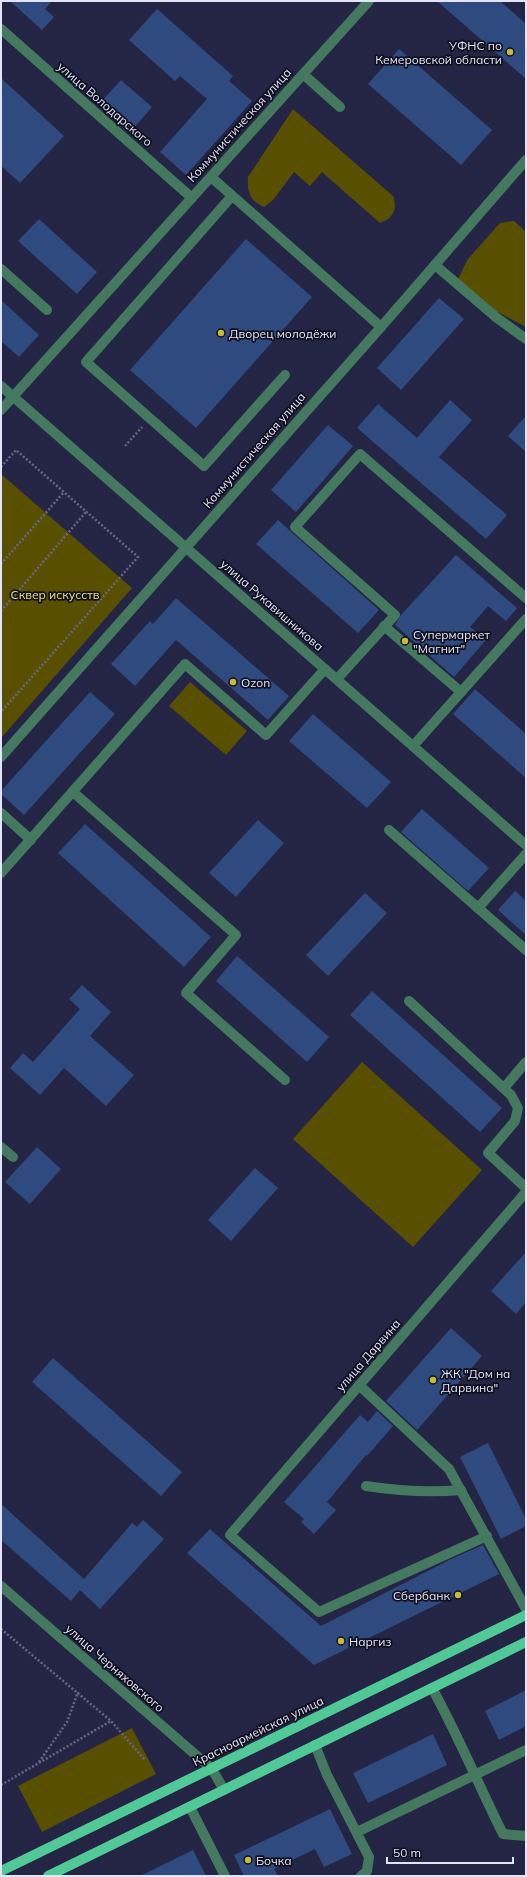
<svg xmlns="http://www.w3.org/2000/svg" width="527" height="1877" font-family="Mulish,sans-serif">
  <rect width="100%" height="100%" fill="#242444"/>
  <g fill="#585000">
    <path d="M 293,109 L 393,196 C 398,209 393,219 380,223 L 322,172 L 310,186 L 294,172 L 273,200 L 264,207 C 250,201 247,192 248,177 Z"/>
    <path d="M 514,221 L 526,232 L 526,327 L 473,299 L 458,279 L 468,259 L 500,223 Z"/>
    <path d="M 1,474 L 132,588 L 1,738 Z"/>
    <path d="M 190,682 L 247,731 L 226,755 L 169,706 Z"/>
    <path d="M 362,1062 L 482,1170 L 413,1247 L 293,1139 Z"/>
    <path d="M 132,1728 L 156,1774 L 42,1832 L 18,1786 Z"/>
  </g>
  <g fill="#2f4a7f">
    <path d="M 10,1 L 52,1 L 45,9 L 54,17 L 42,30 Z"/>
    <path d="M 437,1 L 500,1 L 526,24 L 526,79 Z"/>
    <path d="M 157,9 L 233,76 L 229,81 L 252,101 L 186,175 L 160,152 L 207,99 L 180,76 L 175,81 L 129,40 Z"/>
    <path d="M 399,49 L 492,130 L 461,165 L 368,84 Z"/>
    <path d="M 1,78 L 64,136 L 20,183 L 1,166 Z"/>
    <path d="M 121,80 L 152,107 L 132,130 L 101,102 Z"/>
    <path d="M 39,219 L 97,272 L 77,294 L 18,241 Z"/>
    <path d="M 246,239 L 312,297 L 196,428 L 130,370 Z"/>
    <path d="M 439,298 L 464,319 L 401,390 L 377,368 Z"/>
    <path d="M 1,300 L 39,335 L 19,357 L 1,341 Z"/>
    <path d="M 450,400 L 472,420 L 439,457 L 507,515 L 486,539 L 357,428 L 378,404 L 417,438 Z"/>
    <path d="M 526,416 L 526,452 L 508,436 Z"/>
    <path d="M 328,425 L 353,446 L 296,512 L 271,490 Z"/>
    <path d="M 278,520 L 379,610 L 358,633 L 256,544 Z"/>
    <path d="M 456,555 L 517,608 L 506,621 L 488,606 L 470,627 L 486,640 L 454,677 L 395,625 L 401,615 Z"/>
    <path d="M 176,598 L 289,696 L 268,720 L 176,640 L 135,686 L 111,664 L 150,621 L 153,624 Z"/>
    <path d="M 475,689 L 526,734 L 526,778 L 453,714 Z"/>
    <path d="M 90,692 L 115,714 L 24,815 L 1,794 L 1,791 Z"/>
    <path d="M 313,714 L 391,782 L 367,808 L 289,741 Z"/>
    <path d="M 422,809 L 489,868 L 468,891 L 401,832 Z"/>
    <path d="M 258,820 L 284,843 L 236,897 L 209,873 Z"/>
    <path d="M 85,824 L 211,937 L 184,967 L 58,853 Z"/>
    <path d="M 515,891 L 526,901 L 526,935 L 498,910 Z"/>
    <path d="M 365,893 L 387,913 L 328,976 L 306,955 Z"/>
    <path d="M 237,956 L 329,1037 L 307,1062 L 216,981 Z"/>
    <path d="M 82,985 L 111,1012 L 90,1036 L 134,1075 L 106,1106 L 64,1068 L 40,1095 L 10,1068 L 23,1053 L 33,1062 L 80,1009 L 69,999 Z"/>
    <path d="M 372,991 L 502,1108 L 480,1132 L 350,1015 Z"/>
    <path d="M 37,1147 L 61,1169 L 30,1204 L 5,1182 Z"/>
    <path d="M 255,1168 L 278,1188 L 231,1241 L 208,1220 Z"/>
    <path d="M 526,1252 L 526,1302 L 516,1314 L 491,1291 Z"/>
    <path d="M 451,1328 L 482,1356 L 417,1430 L 386,1401 Z"/>
    <path d="M 53,1358 L 182,1472 L 161,1496 L 32,1382 Z"/>
    <path d="M 377,1411 L 393,1426 L 367,1456 L 366,1455 L 327,1502 L 336,1510 L 314,1534 L 301,1522 L 304,1519 L 284,1502 L 360,1415 L 368,1422 Z"/>
    <path d="M 488,1443 L 526,1519 L 526,1526 L 501,1539 L 460,1457 Z"/>
    <path d="M 1,1504 L 84,1579 L 132,1523 L 137,1527 L 143,1520 L 164,1539 L 100,1609 L 80,1590 L 71,1601 L 1,1540 Z"/>
    <path d="M 210,1529 L 321,1626 L 451,1559 L 483,1545 L 499,1574 L 314,1665 L 187,1553 Z"/>
    <path d="M 526,1690 L 526,1726 L 499,1740 L 485,1711 Z"/>
    <path d="M 433,1734 L 447,1765 L 368,1803 L 353,1773 Z"/>
    <path d="M 330,1809 L 352,1854 L 324,1867 L 315,1849 L 274,1869 L 278,1876 L 244,1876 L 234,1855 Z"/>
    <path d="M 193,1850 L 206,1876 L 140,1876 Z"/>
  </g>
  <g fill="none" stroke-linecap="round" stroke-linejoin="round">
    <g stroke="#676784" stroke-width="2.5" stroke-dasharray="2 2" stroke-linecap="butt">
      <path d="M 125,446 L 142,427"/>
      <path d="M 1,467 L 16,450 L 138,557 L 1,712"/>
      <path d="M 1,564 L 64,492"/>
      <path d="M 1,611 L 86,512"/>
      <path d="M 1,1629 L 111,1721 L 145,1760"/>
      <path d="M 39,1762 L 67,1722 L 78,1692"/>
      <path d="M 1,1785 L 111,1721"/>
    </g>
    <g stroke="#447960" stroke-width="10">
      <path d="M 1,29 L 192,198"/>
      <path d="M 303,74 L 340,107"/>
      <path d="M 211,177 L 381,327"/>
      <path d="M 232,196 L 86,362 L 204,466 L 285,375"/>
      <path d="M 435,265 L 497,318 L 526,339"/>
      <path d="M 1,269 L 47,310"/>
      <path d="M 1,386 L 526,845"/>
      <path d="M 1,410 L 369,1"/>
      <path d="M 384,626 L 461,692"/>
      <path d="M 337,679 L 395,615 L 295,527 L 360,454 L 526,598"/>
      <path d="M 413,746 L 526,619"/>
      <path d="M 1,757 L 381,327 L 526,160"/>
      <path d="M 73,792 L 236,935 L 186,993 L 285,1080"/>
      <path d="M 1,813 L 31,840"/>
      <path d="M 389,830 L 526,950"/>
      <path d="M 1,873 L 185,664 L 266,735 L 325,669"/>
      <path d="M 478,908 L 526,854"/>
      <path d="M 409,1001 L 511,1095 L 518,1108 L 515,1121 L 488,1153 L 526,1188"/>
      <path d="M 504,1088 L 526,1062"/>
      <path d="M 1,1147 L 13,1157"/>
      <path d="M 359,1385 L 449,1469 L 526,1609"/>
      <path d="M 366,1486 C 399,1491 428,1493 461,1490"/>
      <path d="M 487,1536 L 319,1612 L 230,1535 L 526,1192"/>
      <path d="M 1,1586 L 212,1769 L 224,1790"/>
      <path d="M 432,1688 C 458,1735 479,1786 503,1834 L 526,1836"/>
      <path d="M 315,1745 L 327,1775 L 369,1857 L 367,1871 L 361,1876"/>
      <path d="M 190,1807 L 225,1876"/>
      <path d="M 357,1832 L 526,1750"/>
    </g>
    <g stroke="#50c996" stroke-width="10">
      <path d="M 1,1871 L 526,1615"/>
      <path d="M 48,1876 L 526,1642"/>
    </g>
  </g>
  <g fill="#c9ba3a" stroke="#0f0f1d" stroke-width="1.5">
    <circle cx="510" cy="52" r="4"/>
    <circle cx="221" cy="333" r="4"/>
    <circle cx="405" cy="641" r="4"/>
    <circle cx="233" cy="682" r="4"/>
    <circle cx="433" cy="1380" r="4"/>
    <circle cx="458" cy="1595" r="4"/>
    <circle cx="341" cy="1641" r="4"/>
    <circle cx="248" cy="1860" r="4"/>
  </g>
  <g text-anchor="middle" dominant-baseline="central" stroke-width="3.5" stroke-linejoin="round" paint-order="stroke">
    <g font-size="12" fill="#e3e4fa" stroke="#0f0f1d" text-anchor="start">
      <text x="502" y="45" text-anchor="end">УФНС по<tspan x="502" dy="14">Кемеровской области</tspan></text>
      <text x="229" y="333">Дворец молодёжи</text>
      <text x="413" y="634">Супермаркет<tspan x="413" dy="14">"Магнит"</tspan></text>
      <text x="241" y="682">Ozon</text>
      <text x="441" y="1373">ЖК "Дом на<tspan x="441" dy="14">Дарвина"</tspan></text>
      <text x="450" y="1595" text-anchor="end">Сбербанк</text>
      <text x="349" y="1641">Наргиз</text>
      <text x="256" y="1860">Бочка</text>
    </g>
    <g font-size="12" fill="#e3e4fa" stroke="#0f0f1d">
      <text transform="translate(105 104) rotate(41)">улица Володарского</text>
      <text transform="translate(239 125) rotate(-48)">Коммунистическая улица</text>
      <text transform="translate(254 450) rotate(-49)">Коммунистическая улица</text>
      <text transform="translate(272 605) rotate(41)">улица Рукавишникова</text>
      <text transform="translate(368 1355) rotate(-49)">улица Дарвина</text>
      <text transform="translate(115 1668) rotate(41)">улица Черняховского</text>
      <text transform="translate(258 1731) rotate(-26)">Красноармейская улица</text>
    </g>
    <g font-size="12" fill="#f1e47e" stroke="#0f0f1d">
      <text x="55" y="594">Сквер искусств</text>
    </g>
  </g>
  <rect width="527" height="1877" fill="none" stroke="#e3e4fa" stroke-width="4"/>
  <path d="M387 1857v6h126v-6" fill="none" stroke="#e3e4fa" stroke-width="2"/>
  <text x="393" y="1857" font-size="12" fill="#e3e4fa" stroke="#0f0f1d" stroke-width="3" paint-order="stroke">50 m</text>
</svg>
